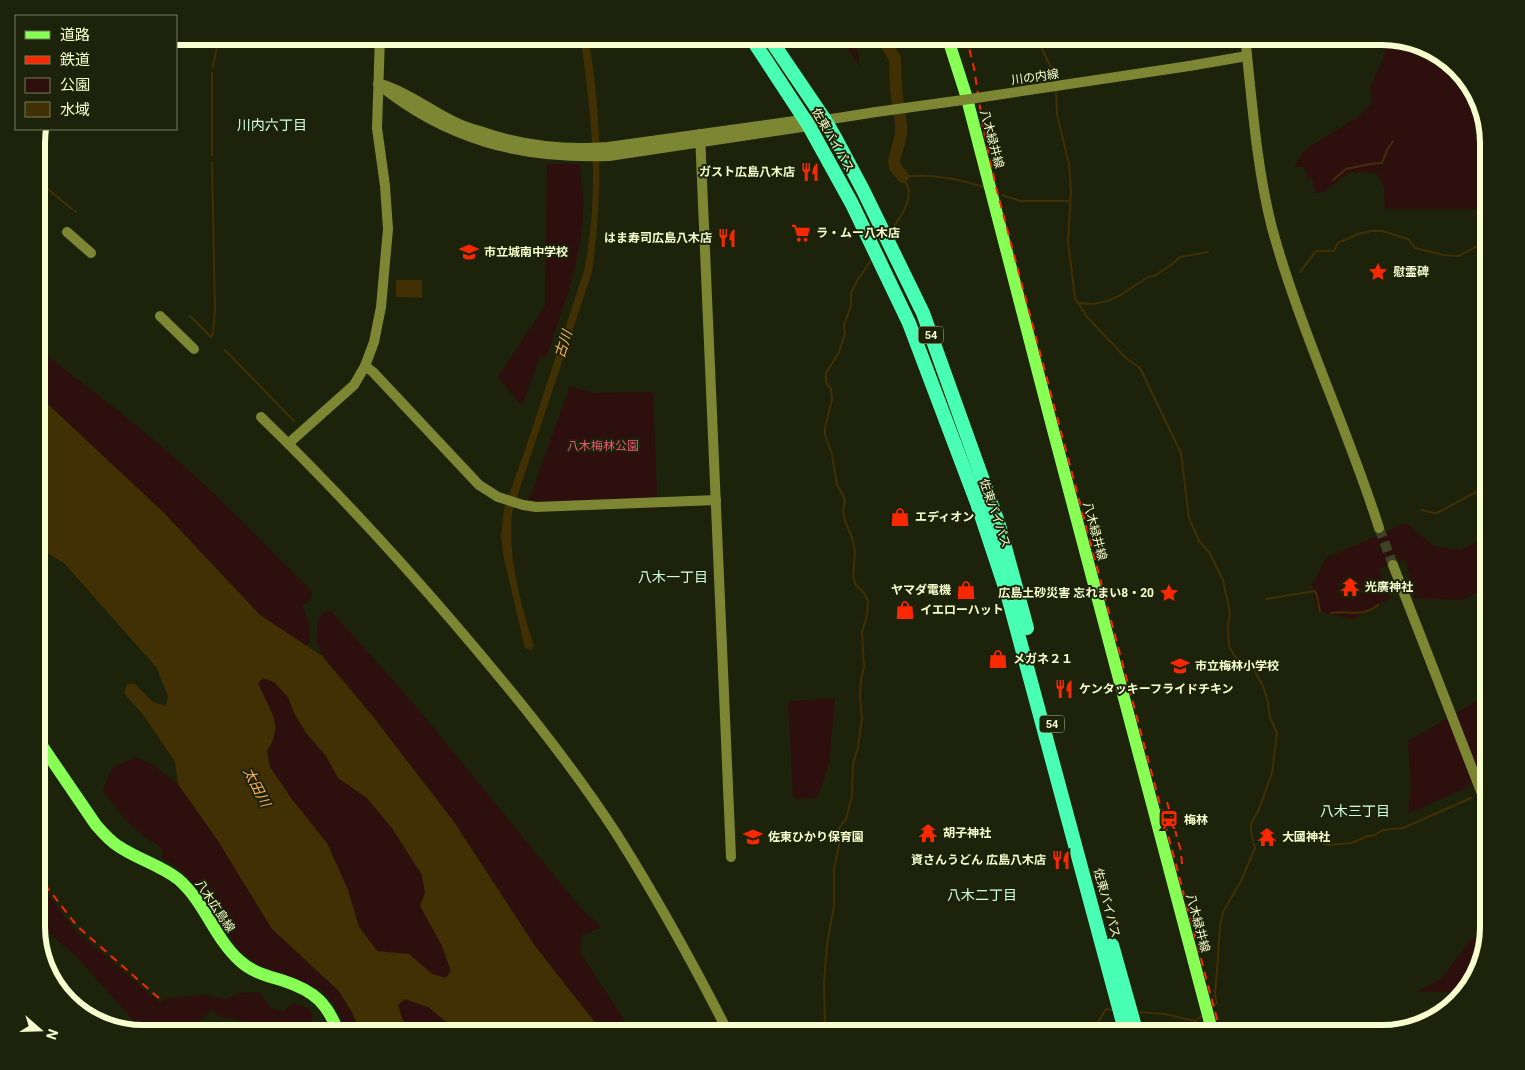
<svg xmlns="http://www.w3.org/2000/svg" width="1525" height="1070" font-family="Roboto,'Noto Sans JP',sans-serif">
  <rect width="100%" height="100%" fill="#1d220b"/>
  <g fill="#2d0f0e">
    <path d="M 840,36 L 855,36 L 860,67 Z"/>
    <path d="M 1382,36 L 1447,58 L 1478,96 L 1489,143 L 1489,209 L 1385,209 L 1384,188 L 1377,173 L 1350,172 L 1324,192 L 1315,193 L 1312,178 L 1307,178 L 1305,167 L 1294,167 L 1304,150 L 1355,119 L 1372,103 L 1370,88 L 1385,54 Z"/>
    <path d="M 547,164 L 580,164 C 580,181 585,197 583,214 C 580,264 562,311 546,358 L 541,354 L 522,406 L 498,377 L 545,306 Z"/>
    <path d="M 36,347 C 86,386 137,424 185,467 C 229,506 271,550 312,592 L 311,600 L 302,605 L 309,622 L 310,641 L 306,646 L 260,615 L 164,513 L 36,393 Z"/>
    <path d="M 570,386 L 593,393 L 651,392 L 653,394 L 657,494 L 655,497 L 552,502 L 529,500 Z"/>
    <path d="M 1406,523 L 1434,546 L 1460,550 L 1489,536 L 1489,586 L 1462,600 L 1415,598 L 1405,559 L 1379,569 L 1390,598 L 1353,619 L 1317,611 L 1312,585 L 1326,558 Z"/>
    <path d="M 326,611 L 332,612 L 414,704 L 580,907 L 600,926 L 600,928 L 582,935 L 580,952 L 633,1034 L 604,1034 L 535,946 L 454,822 L 371,714 L 322,656 L 316,641 L 318,619 Z"/>
    <path d="M 263,678 L 274,682 L 288,697 L 294,713 L 307,734 L 326,756 L 338,778 L 367,798 L 392,828 L 422,875 L 425,893 L 420,906 L 442,946 L 451,971 L 445,978 L 432,974 L 409,954 L 377,951 L 359,927 L 348,890 L 270,767 L 266,751 L 274,739 L 266,702 L 258,683 Z"/>
    <path d="M 1489,694 L 1489,777 L 1408,814 L 1411,787 L 1408,741 Z"/>
    <path d="M 835,698 L 829,764 L 817,798 L 795,799 L 793,796 L 788,703 L 791,701 Z"/>
    <path d="M 136,757 L 153,765 L 178,784 L 301,957 L 339,991 L 353,1014 L 361,1034 L 347,1034 L 334,1004 L 321,990 L 293,977 L 262,967 L 239,951 L 227,930 L 223,912 L 203,895 L 183,872 L 162,857 L 162,848 C 134,831 121,817 103,790 L 112,768 Z"/>
    <path d="M 37,880 L 74,929 L 160,1003 L 165,999 L 182,997 L 204,995 L 226,999 L 241,993 L 260,992 C 266,1003 270,1011 284,1011 L 293,1003 L 302,1005 L 311,1011 L 314,1027 L 317,1034 L 248,1034 L 245,1025 L 240,1020 L 233,1018 L 222,1018 L 211,1010 L 192,1030 L 194,1034 L 148,1034 L 131,1018 L 78,958 L 41,926 L 36,920 Z"/>
    <path d="M 1485,937 L 1466,992 L 1417,992 L 1442,978 L 1471,939 Z"/>
    <path d="M 405,999 L 428,1007 L 462,1034 L 407,1034 L 398,1005 Z"/>
  </g>
  <g fill="#423005" fill-rule="evenodd">
    <path d="M 580,36 L 588,36 C 602,114 603,193 592,272 L 512,512 C 508,561 520,600 534,646 L 531,650 L 525,648 L 504,559 L 501,537 L 504,509 L 525,450 L 584,271 C 600,195 592,113 580,36 Z"/>
    <path d="M 396,280 L 422,280 L 422,298 L 396,297 Z"/>
    <path d="M 36,393 L 164,513 L 260,615 L 322,656 L 371,714 L 454,822 L 535,946 L 604,1034 L 462,1034 L 428,1007 L 405,999 L 398,1005 L 407,1034 L 361,1034 L 353,1014 L 339,991 L 272,929 L 218,841 L 178,784 L 175,762 L 144,716 L 124,693 L 127,684 L 135,684 L 153,702 L 166,706 L 168,696 L 156,667 L 64,563 L 36,546 ZM 263,678 L 274,682 L 288,697 L 294,713 L 307,734 L 326,756 L 338,778 L 367,798 L 392,828 L 422,875 L 425,893 L 420,906 L 442,946 L 451,971 L 446,978 L 432,974 L 409,954 L 377,951 L 359,927 L 348,890 L 327,843 L 291,798 L 270,767 L 267,751 C 285,722 269,711 258,683 Z"/>
  </g>
  <g fill="none" stroke-linecap="round" stroke-linejoin="round">
    <g stroke="#423005" stroke-width="2">
      <path d="M 1036,36 L 1052,70 L 1055,82"/>
      <path d="M 213,67 L 219,36"/>
      <path d="M 212,73 L 212,155"/>
      <path d="M 1056,89 L 1057,115 L 1069,164 L 1071,191 L 1068,242 L 1075,298 L 1087,317 L 1127,359 L 1140,368 L 1181,453 L 1189,518 L 1199,541 L 1209,552 L 1223,580 L 1230,612 L 1228,625 L 1229,646 L 1234,655 L 1239,661 L 1250,665 L 1254,670 L 1263,686 L 1268,702 L 1270,718 L 1277,733 L 1272,773 L 1259,809 L 1251,824 L 1251,832 L 1255,848 L 1241,881 L 1223,912 L 1220,926 L 1217,971 L 1215,995 L 1217,1003 L 1212,1007"/>
      <path d="M 1333,180 L 1346,169 L 1370,164 L 1382,163 L 1387,150 L 1393,141"/>
      <path d="M 45,187 L 72,209"/>
      <path d="M 1002,195 L 1021,201 L 1069,201"/>
      <path d="M 75,211 L 76,212"/>
      <path d="M 890,232 C 898,221 909,206 909,192 C 909,187 905,182 903,177 C 930,173 958,179 984,187"/>
      <path d="M 1300,272 L 1316,251 L 1334,251 L 1338,243 L 1358,234 L 1371,231 L 1382,231 L 1408,239 L 1415,248 L 1443,255 L 1459,256 L 1477,246 L 1489,243"/>
      <path d="M 1077,303 L 1094,304 L 1107,301 L 1119,296 L 1148,277 L 1154,276 L 1170,266 L 1180,257 L 1208,252"/>
      <path d="M 190,316 L 211,337 L 213,333 L 215,310 L 212,163"/>
      <path d="M 225,350 L 294,421"/>
      <path d="M 1421,510 L 1434,513 L 1439,512 L 1489,485"/>
      <path d="M 1266,599 L 1315,591 L 1317,596 L 1320,612"/>
      <path d="M 1331,613 C 1349,610 1362,618 1378,605"/>
      <path d="M 1485,783 L 1489,783"/>
      <path d="M 1318,842 L 1328,845 L 1352,843 L 1367,836 L 1373,836 L 1383,830 L 1403,828 L 1471,798"/>
      <path d="M 1138,1012 L 1165,1014 L 1195,1021 L 1203,1015"/>
      <path d="M 825,1034 L 824,982 L 827,944 L 834,906 L 834,868 L 839,846 L 839,828 L 846,819 L 852,796 L 853,764 L 858,747 L 862,718 L 860,697 L 861,680 L 864,667 L 862,632 L 867,615 L 868,601 L 864,593 L 856,585 L 853,576 L 855,553 L 853,540 L 845,521 L 843,510 L 845,499 L 837,485 L 832,454 L 825,435 L 825,428 L 832,399 L 831,389 L 826,382 L 826,373 L 839,352 L 845,334 L 844,325 L 851,306 L 851,293 L 858,279 L 872,259"/>
      <path d="M 1091,1034 L 1106,1009 L 1112,1010"/>
    </g>
    <path stroke="#423005" stroke-width="12" d="M 882,36 L 895,59 L 896,90 L 901,124 L 901,135 L 894,161 L 895,167 L 903,177"/>
    <path stroke="#3e4328" stroke-width="10" stroke-dasharray="10 5" stroke-linecap="butt" d="M 1379,528 L 1393,565"/>
    <g stroke="#7d8632" stroke-width="10">
      <path d="M 1245,36 C 1252,100 1256,165 1272,228 C 1300,330 1347,427 1379,528"/>
      <path d="M 1189,66 L 1247,56"/>
      <path d="M 378,84 C 446,140 521,159 609,156 L 809,126 L 825,120 L 876,112"/>
      <path d="M 384,85 C 409,93 431,111 455,122 C 463,126 472,129 480,131 C 522,146 564,150 608,147 L 809,119"/>
      <path d="M 700,134 L 731,857"/>
      <path d="M 67,232 L 91,253"/>
      <path d="M 160,316 L 194,349"/>
      <path d="M 365,366 L 373,372 L 479,485 L 498,497 L 523,505 L 536,507 L 716,500"/>
      <path d="M 261,417 C 328,482 392,551 453,622 C 511,690 567,758 616,833 C 657,898 694,965 729,1034"/>
      <path d="M 289,443 L 354,385 L 365,366 L 374,342 L 381,307 L 388,229 L 385,186 L 377,128 L 380,36"/>
      <path d="M 1393,565 L 1489,812"/>
    </g>
    <g stroke="#88ff54" stroke-width="12">
      <path d="M 947,36 L 966,95 L 1052,426 L 1213,1034"/>
      <path d="M 36,737 L 96,825 C 103,833 110,841 118,846 C 137,859 160,865 178,879 C 205,902 214,938 240,961 C 253,973 268,976 284,981 C 315,991 328,1004 339,1034"/>
    </g>
    <g stroke="#48ffb3" stroke-width="14">
      <path d="M 750,36 L 809,126 L 852,204 L 909,323 L 977,503 L 1007,593 L 1126,1034"/>
      <path d="M 768,36 L 825,120 L 837,141 L 863,190 L 923,313 L 999,525 L 1027,628"/>
      <path d="M 1112,945 L 1137,1034"/>
    </g>
    <g stroke="#f82900" stroke-width="2" stroke-dasharray="8 6" stroke-linecap="butt">
      <path d="M 966,36 L 974,68 L 983,127 L 996,187 L 1221,1034"/>
      <path d="M 1167,802 L 1181,851 L 1182,865"/>
      <path d="M 36,873 L 77,926 L 160,999"/>
    </g>
    <path stroke="#7d8632" stroke-width="10" d="M 876,112 L 970,99 L 1189,66"/>
  </g>
  <defs>
    <g id="restaurant-bare" transform="scale(1.5)"><path d="M-5-6h1v4h1v-4h1v4h1v-4h1v5L-1.5 .5V6h-2V.5L-5-1ZM5-6V6H3V1.5H1.5Q1.5-4 5-6Z" fill="#f82900" stroke="#1d220b" stroke-width="2.5" paint-order="stroke"/></g>
    <g id="supermarket-bare" transform="scale(1.5)"><path d="M-6-5.5h2.5l.6 2H6L4.5 2H-2.5L-4.4-4H-6ZM-1.5 3.2a1.3 1.3 0 1 0 .1 0ZM3 3.2a1.3 1.3 0 1 0 .1 0Z" fill="#f82900" stroke="#1d220b" stroke-width="2.5" paint-order="stroke"/></g>
    <g id="school-bare" transform="scale(1.5)"><path d="M0-5L7-2L0 1L-7-2ZM-4 1L0 2.5L4 1V4Q0 6-4 4Z" fill="#f82900" stroke="#1d220b" stroke-width="2.5" paint-order="stroke"/></g>
    <g id="sight-bare" transform="scale(1.5)"><path d="M0-6L1.8-2.2L6-1.7L2.9 1.2L3.7 5.4L0 3.3L-3.7 5.4L-2.9 1.2L-6-1.7L-1.8-2.2Z" fill="#f82900" stroke="#1d220b" stroke-width="2.5" paint-order="stroke"/></g>
    <g id="shop-bare" transform="scale(1.5)"><path d="M-5-2.5h2.3a2.7 3.5 0 0 1 5.4 0H5L5.5 6h-11ZM-1.5-2.5h3a1.5 2.3 0 0 0-3 0Z" fill="#f82900" stroke="#1d220b" stroke-width="2.5" paint-order="stroke"/></g>
    <g id="temple-bare" transform="scale(1.5)"><path d="M0-6L5-2H3V0L6.5 2.5H4V6H1.5V3h-3V6H-4V2.5H-6.5L-3 0V-2H-5Z" fill="#f82900" stroke="#1d220b" stroke-width="2.5" paint-order="stroke"/></g>
    <g id="station-bare" transform="scale(1.5)"><path d="M-3-6H3Q5-6 5-4V2Q5 4 3 4L4.5 6H3L1.5 4h-3L-3 6H-4.5L-3 4Q-5 4-5 2V-4Q-5-6-3-6ZM-3.5-4v3h7v-3ZM-3.5 1v1.5H-2V1ZM2 1v1.5H3.5V1Z" fill="#f82900" stroke="#1d220b" stroke-width="2.5" paint-order="stroke"/></g>
  </defs>
  <g fill-rule="evenodd">
    <use href="#restaurant-bare" x="810" y="172"/>
    <use href="#supermarket-bare" x="801" y="233"/>
    <use href="#restaurant-bare" x="727" y="238"/>
    <use href="#school-bare" x="469" y="252"/>
    <use href="#sight-bare" x="1378" y="272"/>
    <use href="#shop-bare" x="900" y="517"/>
    <use href="#temple-bare" x="1350" y="587"/>
    <use href="#shop-bare" x="966" y="590"/>
    <use href="#sight-bare" x="1169" y="593"/>
    <use href="#shop-bare" x="905" y="610"/>
    <use href="#shop-bare" x="998" y="659"/>
    <use href="#school-bare" x="1180" y="666"/>
    <use href="#restaurant-bare" x="1064" y="689"/>
    <use href="#station-bare" x="1169" y="820"/>
    <use href="#temple-bare" x="928" y="833"/>
    <use href="#school-bare" x="753" y="837"/>
    <use href="#temple-bare" x="1267" y="837"/>
    <use href="#restaurant-bare" x="1061" y="860"/>
  </g>
  <g text-anchor="middle" dominant-baseline="central" stroke-width="4" stroke-linejoin="round" paint-order="stroke">
    <g fill="#1d220b" stroke="#b5bd93" stroke-width="1">
      <rect x="918.5" y="326.5" width="25" height="17" rx="4"/>
      <rect x="1039.5" y="715.5" width="25" height="17" rx="4"/>
    </g>
    <g font-size="11" font-weight="bold" fill="#f6ffcd">
      <text x="931" y="335">54</text>
      <text x="1052" y="724">54</text>
    </g>
    <g font-size="12" fill="#f6ffcd" stroke="#1d220b">
      <text transform="translate(1035 77) rotate(-8)">川の内線</text>
      <text transform="translate(992 139) rotate(75)">八木緑井線</text>
      <text transform="translate(833 140) rotate(60)">佐東バイパス</text>
      <text transform="translate(995 513) rotate(71)">佐東バイパス</text>
      <text transform="translate(1095 531) rotate(75)">八木緑井線</text>
      <text transform="translate(1107 903) rotate(75)">佐東バイパス</text>
      <text transform="translate(215 906) rotate(56)">八木広島線</text>
      <text transform="translate(1198 923) rotate(75)">八木緑井線</text>
    </g>
    <g font-size="12" font-weight="bold" fill="#f6ffcd" stroke="#1d220b" text-anchor="start">
      <text x="795" y="172" text-anchor="end">ガスト広島八木店</text>
      <text x="816" y="233">ラ・ムー八木店</text>
      <text x="712" y="238" text-anchor="end">はま寿司広島八木店</text>
      <text x="484" y="252">市立城南中学校</text>
      <text x="1393" y="272">慰霊碑</text>
      <text x="915" y="517">エディオン</text>
      <text x="1365" y="587">光廣神社</text>
      <text x="951" y="590" text-anchor="end">ヤマダ電機</text>
      <text x="1154" y="593" text-anchor="end">広島土砂災害 忘れまい8・20</text>
      <text x="920" y="610">イエローハット</text>
      <text x="1013" y="659">メガネ２１</text>
      <text x="1195" y="666">市立梅林小学校</text>
      <text x="1079" y="689">ケンタッキーフライドチキン</text>
      <text x="1184" y="820">梅林</text>
      <text x="943" y="833">胡子神社</text>
      <text x="768" y="837">佐東ひかり保育園</text>
      <text x="1282" y="837">大國神社</text>
      <text x="1046" y="860" text-anchor="end">資さんうどん 広島八木店</text>
    </g>
    <g font-size="12" fill="#eb5671" stroke="#1d220b">
      <text x="603" y="446">八木梅林公園</text>
    </g>
    <g font-size="14" fill="#cfffe3" stroke="#1d220b">
      <text x="272" y="125">川内六丁目</text>
      <text x="673" y="577">八木一丁目</text>
      <text x="1355" y="811">八木三丁目</text>
      <text x="982" y="895">八木二丁目</text>
    </g>
    <g font-size="14" font-style="italic" fill="#ffb25b" stroke="#1d220b">
      <text transform="translate(563 344) rotate(-72)">古川</text>
      <text transform="translate(257 787) rotate(63)">太田川</text>
    </g>
  </g>
  <path d="M0 0H1525V1070H0ZM143 45H1382A98 98 0 0 1 1480 143V927A98 98 0 0 1 1382 1025H143A98 98 0 0 1 45 927V143A98 98 0 0 1 143 45Z" fill="#1d220b" fill-rule="evenodd"/>
  <path fill="none" stroke="#f6ffcd" stroke-width="6" d="M143 45H1382A98 98 0 0 1 1480 143V927A98 98 0 0 1 1382 1025H143A98 98 0 0 1 45 927V143A98 98 0 0 1 143 45Z"/>
  <rect x="15" y="15" width="162" height="115" fill="#1d220b" stroke="#747a59"/>
  <rect x="25" y="31" width="25" height="8" fill="#88ff54" stroke="#747a59"/>
  <text x="60" y="40" font-size="15" fill="#f6ffcd">道路</text>
  <rect x="25" y="56" width="25" height="8" fill="#f82900" stroke="#747a59"/>
  <text x="60" y="65" font-size="15" fill="#f6ffcd">鉄道</text>
  <rect x="25" y="78" width="25" height="15" fill="#2d0f0e" stroke="#747a59"/>
  <text x="60" y="90" font-size="15" fill="#f6ffcd">公園</text>
  <rect x="25" y="102" width="25" height="15" fill="#423005" stroke="#747a59"/>
  <text x="60" y="115" font-size="15" fill="#f6ffcd">水域</text>
  <g transform="translate(40 1030) rotate(110)" stroke="#1d220b" stroke-width="4" paint-order="stroke">
  <path d="M0-4L9 19L0 12L-9 19Z" fill="#f6ffcd"/>
  <text y="-8" font-size="14" font-weight="bold" text-anchor="middle" fill="#f6ffcd">N</text>
  </g>
</svg>
